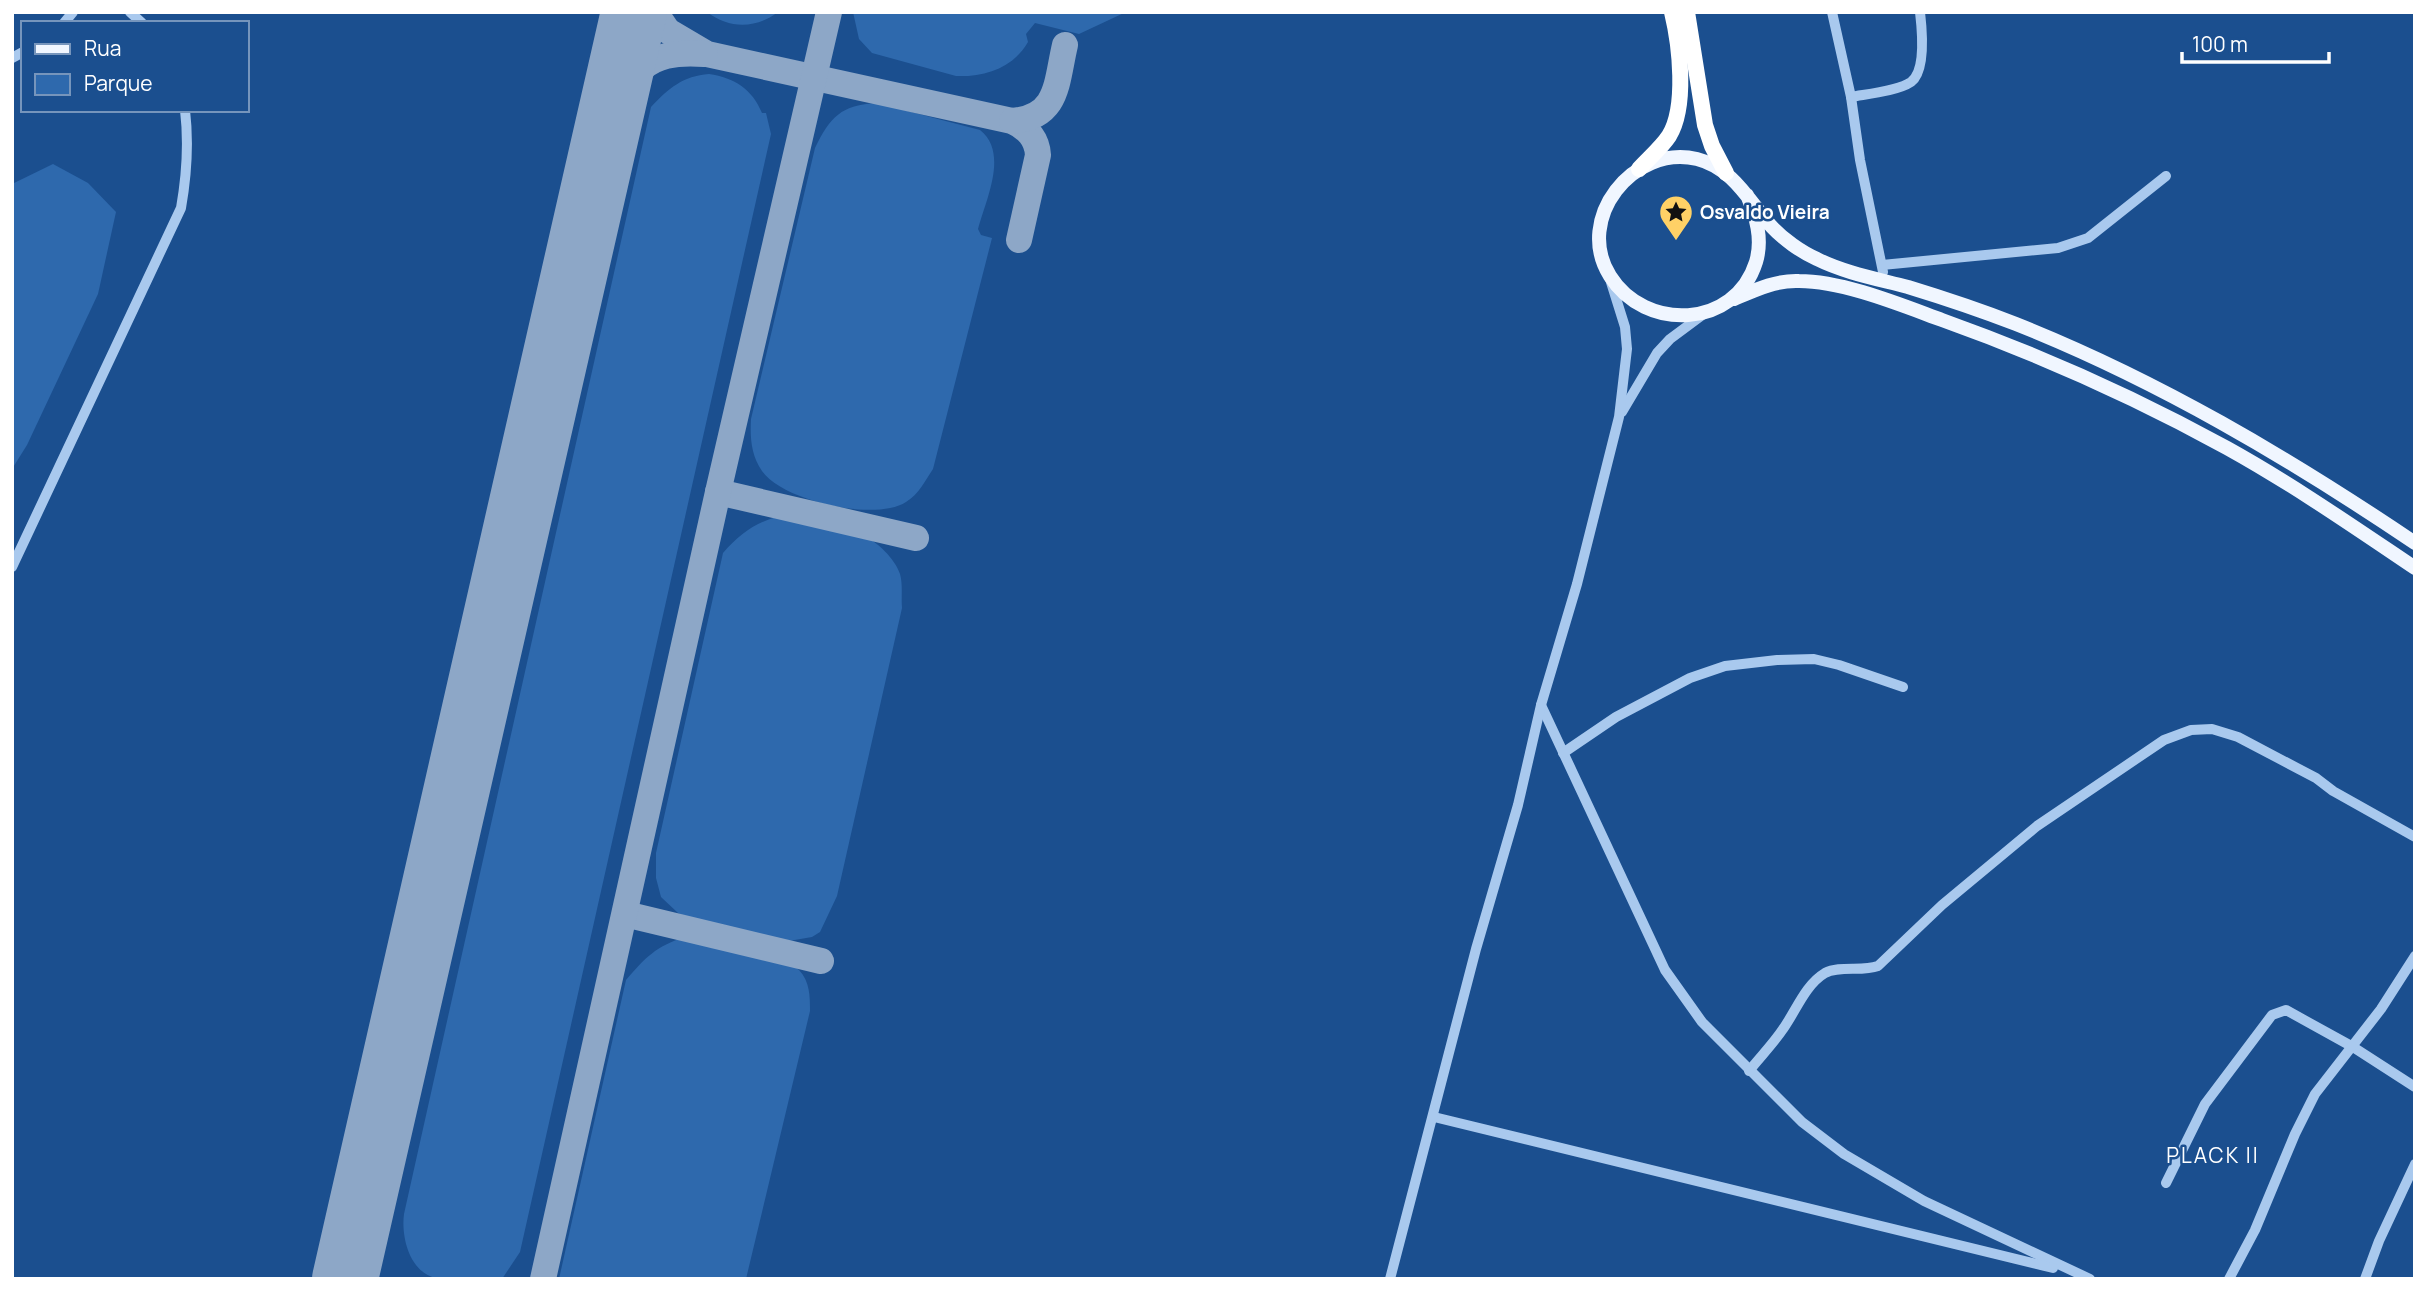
<svg xmlns="http://www.w3.org/2000/svg" width="2427" height="1291" font-family="Manrope,sans-serif">
  <rect width="100%" height="100%" fill="#1b4f8f"/>
  <g fill="#2e69ad">
    <path d="M 707,12 L 778,12 C 756,29 729,29 707,12 Z"/>
    <path d="M 853,12 L 1126,12 L 1079,34 L 1035,23 L 1026,34 L 1028,42 C 1013,68 985,77 956,76 L 872,53 L 859,39 Z"/>
    <path d="M 709,74 C 735,78 752,89 762,113 L 766,113 L 771,134 L 520,1252 L 502,1279 C 483,1279 454,1283 436,1278 C 409,1272 401,1236 404,1214 L 651,107 C 669,88 683,76 709,74 Z"/>
    <path d="M 877,103 L 980,130 C 1009,153 986,199 978,229 L 981,235 L 992,238 L 933,469 C 925,481 919,494 906,502 C 875,522 783,501 762,471 C 751,455 750,438 751,419 L 815,148 C 830,117 841,105 877,103 Z"/>
    <path d="M 53,164 L 88,183 L 116,212 L 98,294 L 27,445 L 12,469 L 12,184 Z"/>
    <path d="M 776,517 C 799,517 840,526 862,535 C 877,541 895,559 900,574 C 903,584 901,598 902,608 L 837,896 L 820,932 L 812,937 L 783,942 L 693,920 L 678,913 L 661,897 L 656,878 L 656,853 L 723,553 C 739,535 753,524 776,517 Z"/>
    <path d="M 685,937 C 711,943 783,953 799,970 C 810,982 810,996 810,1011 L 746,1279 L 559,1279 L 626,980 C 645,958 656,946 685,937 Z"/>
  </g>
  <g fill="none" stroke-linecap="round" stroke-linejoin="round">
    <g stroke="#8da7c7" stroke-width="26">
      <path d="M 655,12 L 668,31 L 707,54 L 1012,121 C 1027,128 1037,138 1038,155 L 1019,240"/>
      <path d="M 1012,121 C 1059,117 1056,83 1065,45"/>
      <path d="M 609,126 C 631,74 642,49 705,54"/>
      <path d="M 718,492 L 916,538"/>
      <path d="M 625,914 L 821,961"/>
      <path d="M 543,1279 L 718,492 L 829,12"/>
    </g>
    <path stroke="#8da7c7" stroke-width="66" d="M 345,1279 L 634,12"/>
    <g stroke="#a9c9ee" stroke-width="10">
      <path d="M 130,12 L 142,23"/>
      <path d="M 1832,12 L 1851,97 L 1860,160 L 1883,272"/>
      <path d="M 64,23 L 73,12"/>
      <path d="M 12,58 L 23,52"/>
      <path d="M 1851,97 C 1867,94 1898,91 1911,82 C 1926,71 1922,29 1920,12"/>
      <path d="M 1882,265 L 2058,248 L 2088,238 L 2166,176"/>
      <path d="M 1622,412 L 1657,353 L 1670,339 L 1705,313"/>
      <path d="M 12,567 L 181,208 C 187,174 189,144 185,110"/>
      <path d="M 1541,705 L 1665,970 L 1702,1022 L 1802,1122 L 1844,1154 L 1924,1201 L 2090,1279"/>
      <path d="M 1563,753 L 1616,717 L 1690,678 L 1725,666 L 1777,660 L 1814,659 L 1839,665 L 1903,687"/>
      <path d="M 1749,1071 C 1760,1057 1773,1044 1783,1029 C 1796,1011 1805,985 1825,973 C 1840,965 1862,972 1878,966 L 1942,905 L 2037,826 L 2164,740 L 2191,730 L 2212,729 L 2238,737 L 2316,778 L 2333,791 L 2415,837"/>
      <path d="M 1434,1117 L 2053,1268"/>
      <path d="M 2166,1183 L 2205,1104 L 2272,1015 L 2286,1010 L 2353,1047 L 2415,1087"/>
      <path d="M 1390,1279 L 1476,949 L 1518,805 L 1541,705 L 1577,584 L 1619,417 L 1627,349 L 1625,327 L 1610,279"/>
      <path d="M 2229,1279 L 2255,1230 L 2295,1134 L 2315,1094 L 2381,1009 L 2415,956"/>
      <path d="M 2365,1279 L 2379,1241 L 2415,1164"/>
    </g>
    <g stroke="#f0f6ff" stroke-width="14">
      <path d="M 1747,195 C 1756,216 1763,239 1756,262 C 1735,329 1645,332 1610,276 C 1574,219 1633,144 1697,159 C 1733,168 1749,201 1771,226 C 1783,239 1801,252 1817,259 C 1845,273 1878,279 1908,287 C 1944,298 1980,310 2016,324 C 2157,380 2289,458 2415,543"/>
      <path d="M 1734,299 C 1755,290 1776,280 1799,281 C 1843,281 1901,305 1942,320 C 2040,355 2136,398 2227,448 C 2292,484 2354,527 2415,568"/>
    </g>
    <g stroke="#fff" stroke-width="16">
      <path d="M 1687,12 L 1705,125 L 1712,146 L 1726,173"/>
      <path d="M 1639,169 C 1649,158 1661,148 1669,136 C 1687,107 1680,45 1672,12"/>
    </g>
  </g>
  <defs>
    <g id="sight-pin" transform="scale(1.75)"><path d="M0 17L-7.5 6A9.5 9.5 0 1 1 7.5 6Z" fill="#ffd166" stroke="#1b4f8f"/><path d="M0-6L1.8-2.2L6-1.7L2.9 1.2L3.7 5.4L0 3.3L-3.7 5.4L-2.9 1.2L-6-1.7L-1.8-2.2Z" fill="#111"/></g>
  </defs>
  <g fill-rule="evenodd">
    <use href="#sight-pin" x="1676" y="212"/>
  </g>
  <g text-anchor="middle" dominant-baseline="central" stroke-width="5" stroke-linejoin="round" paint-order="stroke">
    <g font-size="19" font-weight="bold" fill="#fff" stroke="#1b4f8f" text-anchor="start">
      <text x="1700" y="212">Osvaldo Vieira</text>
    </g>
    <g font-size="21" letter-spacing="2" fill="#fff" stroke="#1b4f8f">
      <text x="2213" y="1155">PLACK II</text>
    </g>
  </g>
  <rect width="2427" height="1291" fill="none" stroke="#ffffff" stroke-width="28"/>
  <rect x="21" y="21" width="228" height="91" fill="#1b4f8f" stroke="#7695bc" stroke-width="2"/>
  <rect x="35" y="44" width="35" height="10" fill="#f0f6ff" stroke="#7695bc" stroke-width="2"/>
  <text x="84" y="56" font-size="21" fill="#ffffff">Rua</text>
  <rect x="35" y="74" width="35" height="21" fill="#2e69ad" stroke="#7695bc" stroke-width="2"/>
  <text x="84" y="91" font-size="21" fill="#ffffff">Parque</text>
  <path d="M2182 52v10h147v-10" fill="none" stroke="#ffffff" stroke-width="3.5"/>
  <text x="2192" y="52" font-size="21" fill="#ffffff" stroke="#1b4f8f" stroke-width="5" paint-order="stroke">100 m</text>
</svg>
